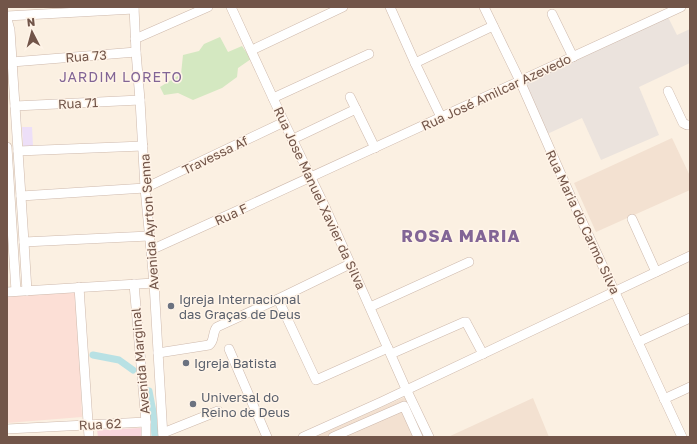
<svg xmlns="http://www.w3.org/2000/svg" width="697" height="444" font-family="'Golos Text',sans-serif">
  <rect width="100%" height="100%" fill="#fbf0e2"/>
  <g fill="#f3e1d1">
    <path d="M 672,138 L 690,176 L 690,190 L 596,232 L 574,183 Z"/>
    <path d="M 405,397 L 423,437 L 315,437 Z"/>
    <path d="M 533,398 L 549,437 L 448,437 Z"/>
  </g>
  <path fill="#fcdfd6" d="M 77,291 L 82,417 L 7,423 L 7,296 Z"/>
  <path fill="#ebe3dd" d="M 668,17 L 677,35 L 690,29 L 690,63 L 639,87 L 659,135 L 601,160 L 582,118 L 545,135 L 522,85 Z"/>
  <path fill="#eddff8" d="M 22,127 L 32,127 L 33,146 L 23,146 Z"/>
  <path fill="#f9d6dc" d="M 141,428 L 141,437 L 98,437 L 97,430 Z"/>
  <path fill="#d4e8c1" d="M 220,37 L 228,52 L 242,46 L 251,59 L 238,68 L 237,77 L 222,88 L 193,100 L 178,93 L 164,95 L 160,87 L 181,74 L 183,55 L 199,51 L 204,44 Z"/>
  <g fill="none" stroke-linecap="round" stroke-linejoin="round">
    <g stroke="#b8e1e4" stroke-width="7">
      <path d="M 93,355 L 119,360 L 133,370"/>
      <path d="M 149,391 L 153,412 L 155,437"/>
    </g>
    <g stroke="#ceb9ac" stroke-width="10">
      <g id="minor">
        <path d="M 134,7 L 136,52 L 140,100 L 145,188 L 154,283 L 163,437"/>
        <path d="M 231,7 L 284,122 L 326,209 L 406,389 L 429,437"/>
        <path d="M 390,7 L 415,63 L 441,117"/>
        <path d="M 484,7 L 520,81 L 574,204 L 682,437"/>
        <path d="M 552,14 L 573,57"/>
        <path d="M 7,16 L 134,9"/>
        <path d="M 7,19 L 10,30 L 24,242 L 27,291"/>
        <path d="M 135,39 L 208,7"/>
        <path d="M 252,50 L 343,7"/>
        <path d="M 12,62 L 136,52"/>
        <path d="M 415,63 L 493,26"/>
        <path d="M 668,91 L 683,123 L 687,125 L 690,125"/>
        <path d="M 350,97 L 375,148"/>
        <path d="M 273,98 L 369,54"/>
        <path d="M 15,106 L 140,100"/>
        <path d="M 293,139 L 356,109"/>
        <path d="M 7,147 L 16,291"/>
        <path d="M 18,151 L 143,146"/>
        <path d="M 21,196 L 145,188 L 284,122"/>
        <path d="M 632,219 L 656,272"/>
        <path d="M 24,242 L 149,236"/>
        <path d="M 151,250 C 328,170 504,88 681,7"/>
        <path d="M 134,284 L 146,422 L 146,437"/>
        <path d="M 79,287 L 89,437"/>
        <path d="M 7,292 L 154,283"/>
        <path d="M 278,299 L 316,380 L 388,348"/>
        <path d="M 370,307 L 469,262"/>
        <path d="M 638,342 L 690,318"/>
        <path d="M 229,349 L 267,437"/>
        <path d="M 158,353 L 209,345 C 215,341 212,332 217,327 L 278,299 L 350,264"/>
        <path d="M 391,354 L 464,322 L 466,322 L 467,324 L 483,354"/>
        <path d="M 664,399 L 690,387"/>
        <path d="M 7,429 L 146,422"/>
        <path d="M 163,433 L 218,411"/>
        <path d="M 303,437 L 381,402 L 690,256"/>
        <path d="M 333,437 L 404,406 L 418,437"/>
      </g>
    </g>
    <use href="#minor" stroke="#fff" stroke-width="9"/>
  </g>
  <g fill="#6b7280" stroke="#fff4e8" stroke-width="1.5">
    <circle cx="171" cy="306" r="4"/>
    <circle cx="186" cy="363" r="4"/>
    <circle cx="193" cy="404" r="4"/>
  </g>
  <g text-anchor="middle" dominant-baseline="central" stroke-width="3" stroke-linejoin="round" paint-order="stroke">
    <g font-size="13" fill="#725549" stroke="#fff4e8">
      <text transform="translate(86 56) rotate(-4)">Rua 73</text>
      <text transform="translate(496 92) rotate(-25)">Rua José Amilcar Azevedo</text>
      <text transform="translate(78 103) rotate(-3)">Rua 71</text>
      <text transform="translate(215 155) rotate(-26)">Travessa Af</text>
      <text transform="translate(320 198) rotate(65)">Rua Jose Manuel Xavier da Silva</text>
      <text transform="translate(231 214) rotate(-24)">Rua F</text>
      <text transform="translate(149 222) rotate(-94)">Avenida Ayrton Senna</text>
      <text transform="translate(583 222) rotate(65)">Rua Maria do Carmo Silva</text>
      <text transform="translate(140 361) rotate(-95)">Avenida Marginal</text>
      <text transform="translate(100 424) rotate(-3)">Rua 62</text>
    </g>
    <g font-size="13" fill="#5b616d" stroke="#fff4e8" text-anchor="start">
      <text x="179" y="299">Igreja Internacional<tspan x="179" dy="15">das Graças de Deus</tspan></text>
      <text x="194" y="363">Igreja Batista</text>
      <text x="201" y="397">Universal do<tspan x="201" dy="15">Reino de Deus</tspan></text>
    </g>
    <g font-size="14" letter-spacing="1" fill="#826596" stroke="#fff4e8">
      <text x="121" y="76">JARDIM LORETO</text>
    </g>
    <g font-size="17" font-weight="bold" letter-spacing="1" fill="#826596" stroke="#fff4e8">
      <text x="461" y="235">ROSA MARIA</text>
    </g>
  </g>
  <rect width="697" height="444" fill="none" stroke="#725549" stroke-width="16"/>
  <g transform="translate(32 32) rotate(354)" stroke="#fff4e8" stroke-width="3" paint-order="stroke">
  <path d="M0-3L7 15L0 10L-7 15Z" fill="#725549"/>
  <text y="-6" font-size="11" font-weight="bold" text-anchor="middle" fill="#725549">N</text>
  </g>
</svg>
